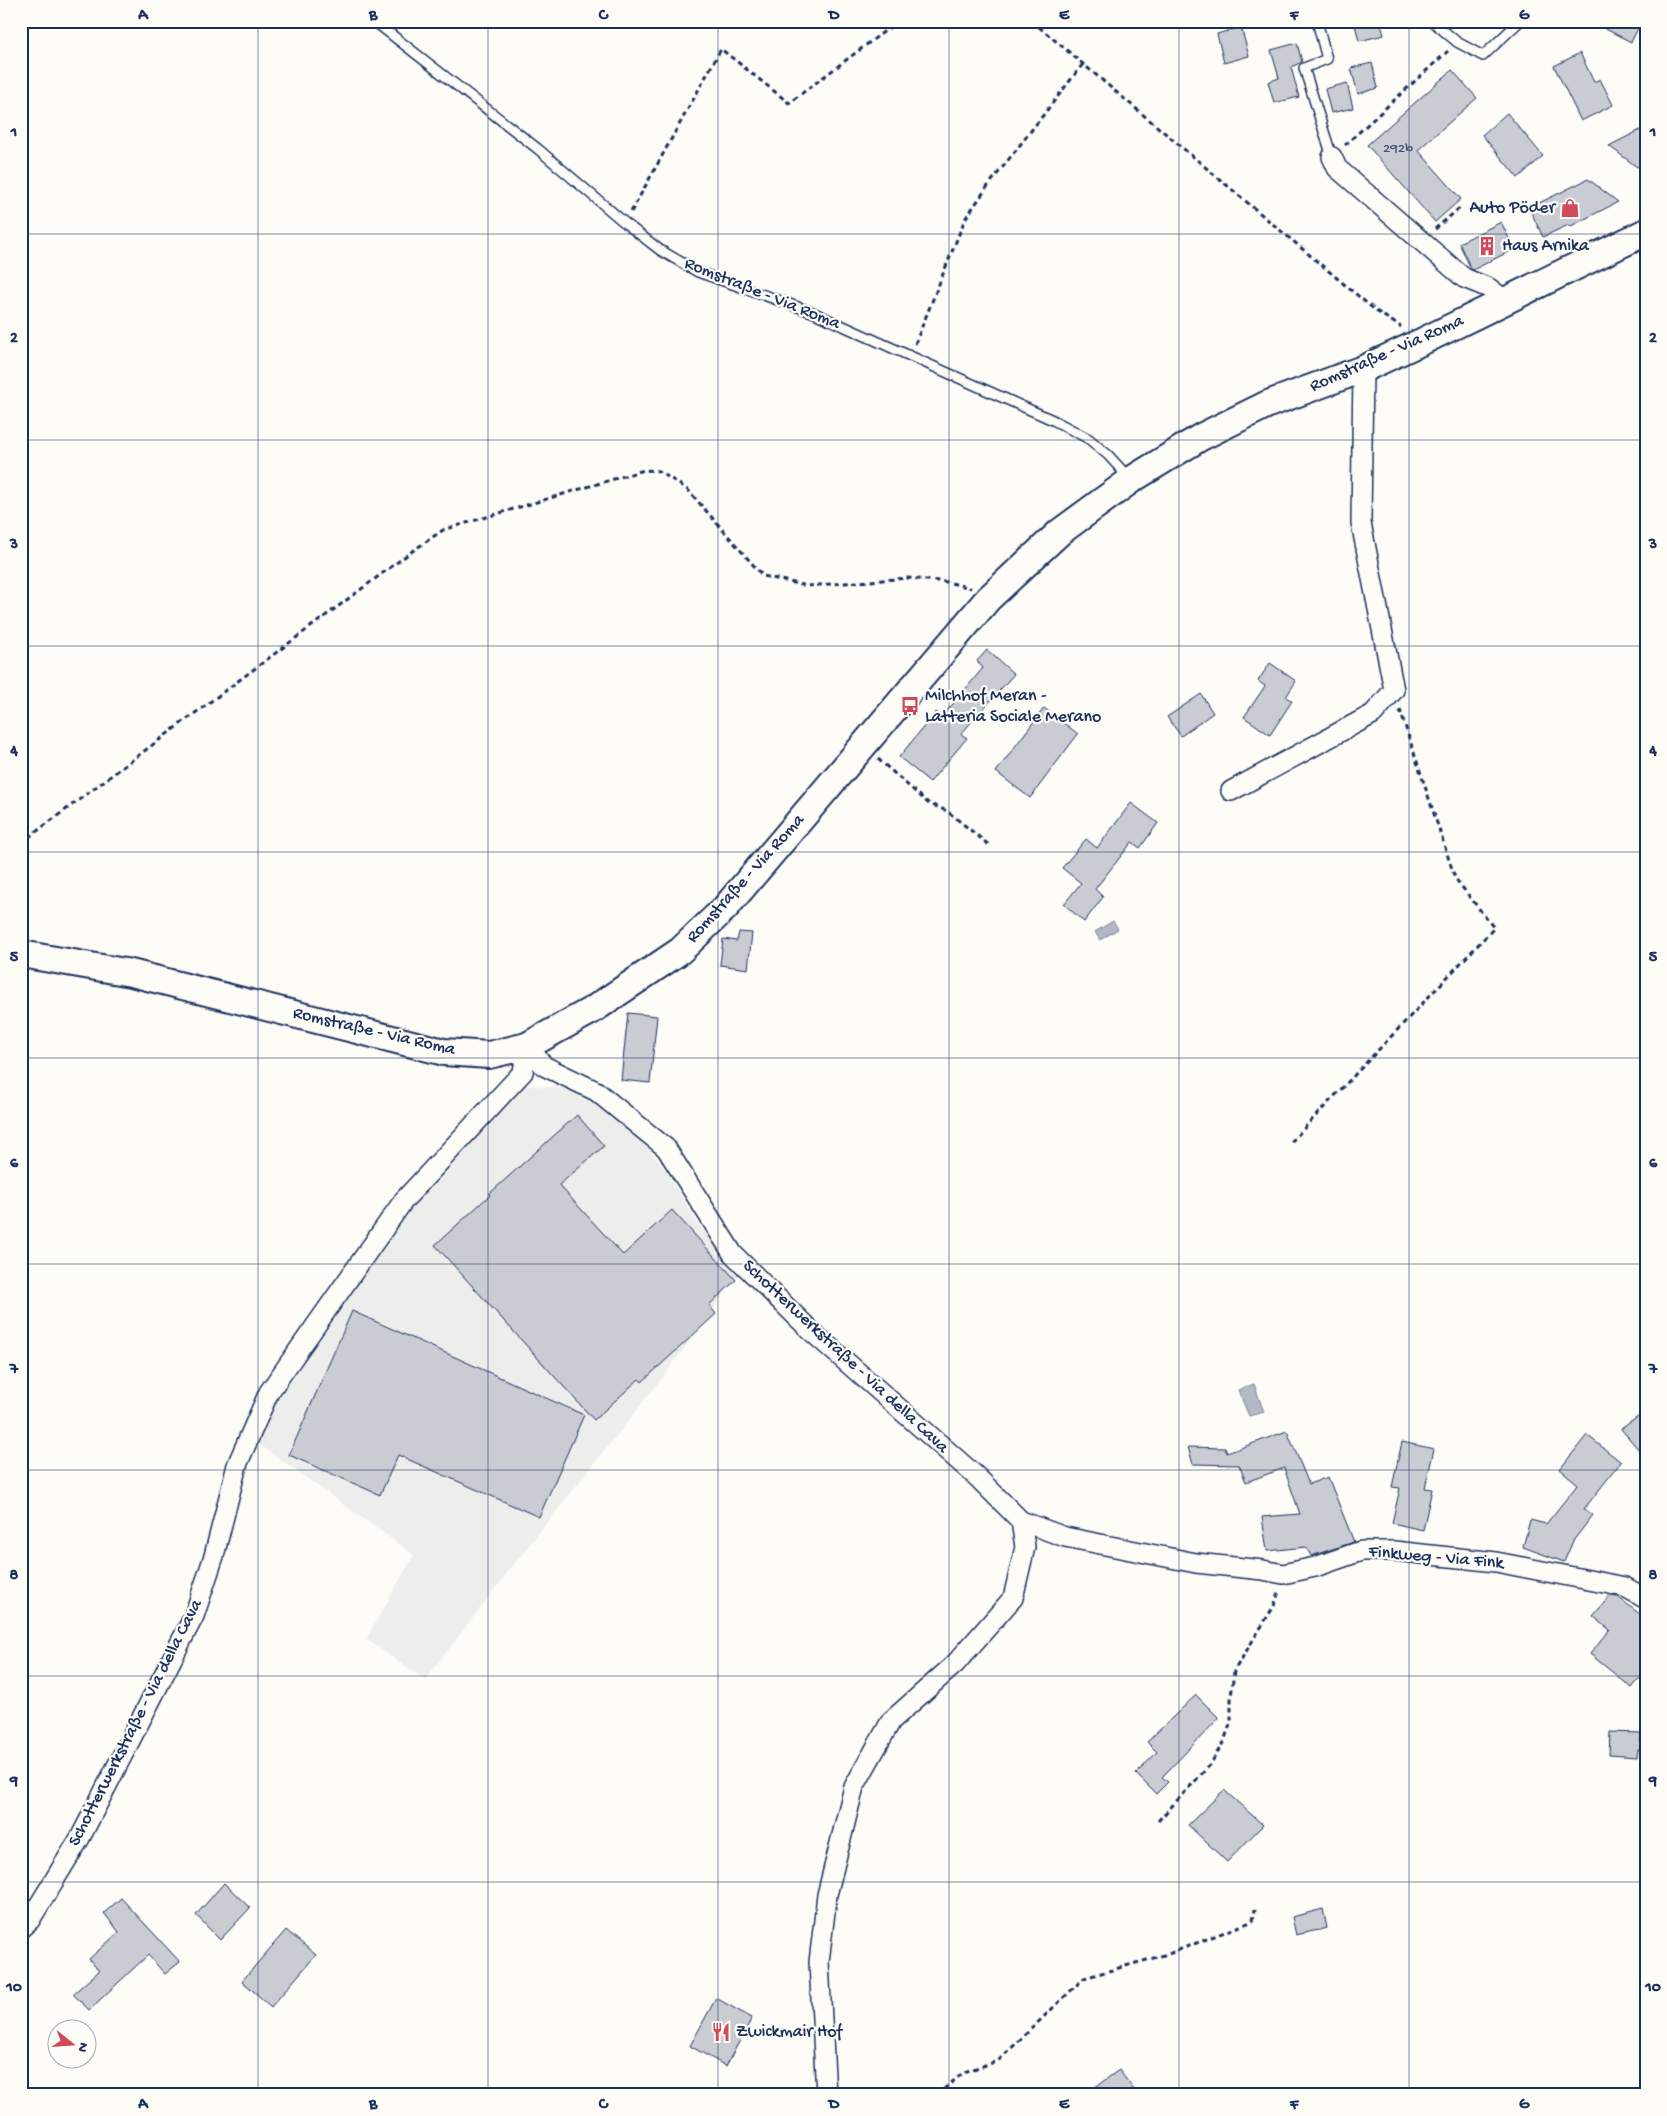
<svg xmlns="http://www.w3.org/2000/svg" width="1667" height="2116" font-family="'Gochi Hand',sans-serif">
  <rect width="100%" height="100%" fill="#fdfcf7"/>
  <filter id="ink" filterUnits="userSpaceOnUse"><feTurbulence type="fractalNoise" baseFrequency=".02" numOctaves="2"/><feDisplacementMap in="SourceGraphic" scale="10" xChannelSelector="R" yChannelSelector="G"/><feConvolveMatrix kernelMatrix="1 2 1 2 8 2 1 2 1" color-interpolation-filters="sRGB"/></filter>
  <g filter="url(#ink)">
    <path fill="#edeeec" d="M 521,1085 L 578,1089 L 632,1131 L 662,1165 L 699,1225 L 739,1274 L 663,1377 L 511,1568 L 425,1680 L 366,1639 L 414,1555 L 253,1440 L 275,1391 L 399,1212 Z"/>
    <g fill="#b3b8c5" stroke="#76819c">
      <path d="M 1113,921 L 1118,929 L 1100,940 L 1095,932 Z"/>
      <path d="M 1254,1384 L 1264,1412 L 1249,1416 L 1238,1390 Z"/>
    </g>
    <g fill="#c9ccd3" stroke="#1b2f5e">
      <path d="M 1354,21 L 1380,21 L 1384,35 L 1359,41 Z"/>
      <path d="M 1590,21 L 1642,21 L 1631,42 Z"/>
      <path d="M 1241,27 L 1249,56 L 1224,63 L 1217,34 Z"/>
      <path d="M 1297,43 L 1302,62 L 1291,67 L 1299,97 L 1274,103 L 1268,82 L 1279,78 L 1271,50 Z"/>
      <path d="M 1580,53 L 1594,82 L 1600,79 L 1613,105 L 1581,121 L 1554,66 Z"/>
      <path d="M 1372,63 L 1378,88 L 1358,94 L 1351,68 Z"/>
      <path d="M 1452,70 L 1477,98 L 1418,150 L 1461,199 L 1435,222 L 1367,145 Z"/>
      <path d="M 1347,83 L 1353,108 L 1331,113 L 1325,89 Z"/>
      <path d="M 1507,113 L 1543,156 L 1518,178 L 1482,135 Z"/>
      <path d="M 1646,127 L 1646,163 L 1637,167 L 1609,146 Z"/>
      <path d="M 1588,179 L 1618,202 L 1569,227 L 1568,225 L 1543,237 L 1529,208 Z"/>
      <path d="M 1501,222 L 1514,249 L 1473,270 L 1471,269 L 1459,243 Z"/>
      <path d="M 987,650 L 1014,674 L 961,734 L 967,738 L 930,782 L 899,757 L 936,712 L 942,717 L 983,668 L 977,661 Z"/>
      <path d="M 1270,663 L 1296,681 L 1286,697 L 1292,701 L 1270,735 L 1244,717 L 1265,686 L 1258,681 Z"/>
      <path d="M 1201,694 L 1213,713 L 1181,736 L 1167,717 Z"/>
      <path d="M 1044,708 L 1078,734 L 1030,798 L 996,772 Z"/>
      <path d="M 1131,803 L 1158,823 L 1140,848 L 1132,842 L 1095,889 L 1103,897 L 1084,922 L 1064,904 L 1081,883 L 1062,868 L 1086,839 L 1097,848 Z"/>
      <path d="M 739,932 L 752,933 L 748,969 L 720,965 L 723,939 L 737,941 Z"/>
      <path d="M 628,1013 L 657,1016 L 650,1083 L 621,1080 Z"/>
      <path d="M 577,1115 L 604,1146 L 559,1185 L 623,1255 L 672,1210 L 736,1280 L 709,1305 L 716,1314 L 642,1382 L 639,1379 L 594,1420 L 435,1245 L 490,1195 L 489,1194 Z"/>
      <path d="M 352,1311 L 584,1415 L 539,1517 L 398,1455 L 380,1495 L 289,1455 Z"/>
      <path d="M 1646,1411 L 1646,1458 L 1621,1429 Z"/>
      <path d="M 1287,1431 L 1309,1484 L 1328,1477 L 1354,1542 L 1311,1556 L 1306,1547 L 1267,1551 L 1262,1517 L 1300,1514 L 1284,1468 L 1246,1482 L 1239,1465 L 1193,1464 L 1188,1447 L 1225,1448 L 1227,1453 Z"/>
      <path d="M 1587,1435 L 1621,1462 L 1584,1509 L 1593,1515 L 1573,1541 L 1564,1562 L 1523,1547 L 1530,1520 L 1546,1524 L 1578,1484 L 1560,1469 Z"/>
      <path d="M 1402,1442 L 1434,1449 L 1425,1488 L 1432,1489 L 1423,1530 L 1392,1523 L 1400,1488 L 1392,1487 Z"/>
      <path d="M 1610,1596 L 1618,1597 L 1646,1619 L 1646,1671 L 1632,1688 L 1590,1654 L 1610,1630 L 1593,1616 Z"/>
      <path d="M 1196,1695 L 1219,1718 L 1162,1777 L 1168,1782 L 1156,1794 L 1136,1774 L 1157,1752 L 1147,1742 Z"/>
      <path d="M 1610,1732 L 1641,1733 L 1640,1750 L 1638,1750 L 1637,1757 L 1609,1755 Z"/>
      <path d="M 1224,1790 L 1263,1825 L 1227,1862 L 1188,1825 Z"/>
      <path d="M 224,1883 L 250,1908 L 220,1940 L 196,1915 Z"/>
      <path d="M 121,1898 L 180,1962 L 165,1974 L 148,1955 L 89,2010 L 73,1994 L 99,1971 L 89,1959 L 119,1932 L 104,1913 Z"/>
      <path d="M 1323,1909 L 1327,1928 L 1296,1935 L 1292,1917 Z"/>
      <path d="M 286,1930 L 316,1955 L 271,2007 L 242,1981 Z"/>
      <path d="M 716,1998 L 752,2018 L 726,2066 L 690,2046 Z"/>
      <path d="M 1119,2070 L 1138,2095 L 1084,2095 Z"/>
    </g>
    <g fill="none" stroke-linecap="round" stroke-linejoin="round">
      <g stroke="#1b2f5e" stroke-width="12">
        <g id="lane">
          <path d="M 374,21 L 538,149 L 625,223 L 660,250 L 698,272 L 812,312 L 1055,421 L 1089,439 L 1108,455 L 1129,478"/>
          <path d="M 1317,21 L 1327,59 L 1304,68 L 1332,157"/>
          <path d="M 1432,21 L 1457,42 L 1483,56 L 1520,21"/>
        </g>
      </g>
      <g stroke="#1b2f5e" stroke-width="22">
        <g id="street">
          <path d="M 1332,157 L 1337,168 L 1464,278 L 1489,288 L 1506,301"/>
          <path d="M 1231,791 L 1373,714 L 1394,690 L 1361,523 L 1363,369"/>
          <path d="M 1021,1521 L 1065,1537 L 1196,1563 L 1263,1570 L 1283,1574 L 1315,1567 L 1361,1551 L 1394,1551 L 1496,1562 L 1625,1587 L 1646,1599"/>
          <path d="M 21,1928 L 30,1920 L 80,1838 L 194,1616 L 214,1556 L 237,1465 L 269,1392 L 404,1200 L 523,1072 L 527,1046 L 544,1066 L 596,1091 L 666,1148 L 733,1254 L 810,1330 L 977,1477 L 1021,1521 L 1025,1547 L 1013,1598 L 955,1664 L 891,1721 L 854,1787 L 827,1895 L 819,1962 L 826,2095"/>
        </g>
      </g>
      <g stroke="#1b2f5e" stroke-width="30">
        <path id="secondary" d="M 21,954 L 131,973 L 444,1052 L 489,1055 L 527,1046 L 594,1009 L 680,951 L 725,908 L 988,599 L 1060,532 L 1131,480 L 1201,437 L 1268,404 L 1363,369 L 1421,342 L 1646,232"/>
      </g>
      <g stroke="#1b2f5e" stroke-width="3" stroke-dasharray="5 4" stroke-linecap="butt">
        <path d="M 1032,21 L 1376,311 L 1401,327"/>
        <path d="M 1345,145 L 1448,51"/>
        <path d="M 631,212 L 721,49 L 789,103 L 898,21"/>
        <path d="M 1435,229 L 1462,206"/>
        <path d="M 915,344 L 965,219 L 988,186 L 1083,64"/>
        <path d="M 878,759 L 928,803 L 947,811 L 989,845"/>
        <path d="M 21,843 L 411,552 L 443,530 L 644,470 L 659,471 L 688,490 L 763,576 L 807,586 L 908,578 L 947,582 L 971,588"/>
        <path d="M 1291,1142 L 1494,928 L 1455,878 L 1400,710"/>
        <path d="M 1158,1821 L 1210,1765 L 1224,1741 L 1231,1722 L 1231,1697 L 1234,1671 L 1274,1606 L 1279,1592"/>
        <path d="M 937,2095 L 964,2072 L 998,2061 L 1084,1978 L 1171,1953 L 1253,1921 L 1255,1909"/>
      </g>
      <use href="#lane" stroke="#fdfcf7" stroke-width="9"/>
      <use href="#street" stroke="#fdfcf7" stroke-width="19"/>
      <use href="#secondary" stroke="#fdfcf7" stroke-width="26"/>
    </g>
  </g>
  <path fill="none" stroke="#1b2f5e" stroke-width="1" stroke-opacity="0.55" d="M 258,21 L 258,2095M 488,21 L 488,2095M 718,21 L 718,2095M 949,21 L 949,2095M 1179,21 L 1179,2095M 1409,21 L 1409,2095M 21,234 L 1646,234M 21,440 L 1646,440M 21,646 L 1646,646M 21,852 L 1646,852M 21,1058 L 1646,1058M 21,1264 L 1646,1264M 21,1470 L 1646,1470M 21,1676 L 1646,1676M 21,1882 L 1646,1882"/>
  <defs>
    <g id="shop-bare" transform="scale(1.5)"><path d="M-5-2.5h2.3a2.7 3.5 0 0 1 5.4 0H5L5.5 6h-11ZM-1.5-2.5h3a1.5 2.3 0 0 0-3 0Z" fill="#d1495b" stroke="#fdfcf7" stroke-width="2.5" paint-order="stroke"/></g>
    <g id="building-bare" transform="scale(1.5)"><path d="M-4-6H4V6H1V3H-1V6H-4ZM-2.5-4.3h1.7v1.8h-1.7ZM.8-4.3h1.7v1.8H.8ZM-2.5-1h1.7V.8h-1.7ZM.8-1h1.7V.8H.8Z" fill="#d1495b" stroke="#fdfcf7" stroke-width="2.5" paint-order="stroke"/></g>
    <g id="bus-bare" transform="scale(1.5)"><path d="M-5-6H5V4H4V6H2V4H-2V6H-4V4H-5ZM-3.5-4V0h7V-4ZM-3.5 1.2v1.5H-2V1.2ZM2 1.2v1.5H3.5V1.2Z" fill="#d1495b" stroke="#fdfcf7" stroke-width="2.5" paint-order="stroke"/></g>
    <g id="restaurant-bare" transform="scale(1.5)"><path d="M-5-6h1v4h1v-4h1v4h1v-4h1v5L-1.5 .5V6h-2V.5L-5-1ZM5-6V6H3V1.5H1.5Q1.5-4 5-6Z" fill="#d1495b" stroke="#fdfcf7" stroke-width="2.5" paint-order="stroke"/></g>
  </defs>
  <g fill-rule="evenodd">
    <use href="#shop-bare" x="1570" y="208"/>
    <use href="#building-bare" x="1487" y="246"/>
    <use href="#bus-bare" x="910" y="706"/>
    <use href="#restaurant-bare" x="721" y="2032"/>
  </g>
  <g text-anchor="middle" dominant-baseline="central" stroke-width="4.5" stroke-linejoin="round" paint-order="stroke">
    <g font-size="15" fill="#46567b">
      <text x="1398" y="149">292b</text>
    </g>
    <g font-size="18" fill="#1b2f5e" stroke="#fdfcf7" text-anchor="start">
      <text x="1555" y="208" text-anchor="end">Auto Pöder</text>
      <text x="1502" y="246">Haus Arnika</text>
      <text x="925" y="696">Milchhof Meran -<tspan x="925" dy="21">Latteria Sociale Merano</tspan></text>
      <text x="736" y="2032">Zwickmair Hof</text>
    </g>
    <g font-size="18" fill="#1b2f5e" stroke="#fdfcf7">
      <text transform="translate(762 294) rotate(22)">Romstraße - Via Roma</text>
      <text transform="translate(1387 354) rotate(-24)">Romstraße - Via Roma</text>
      <text transform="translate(746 879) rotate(-48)">Romstraße - Via Roma</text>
      <text transform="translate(374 1032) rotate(13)">Romstraße - Via Roma</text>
      <text transform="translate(845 1357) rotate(43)">Schotterwerkstraße - Via della Cava</text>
      <text transform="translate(1436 1558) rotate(5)">Finkweg - Via Fink</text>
      <text transform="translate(136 1723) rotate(-63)">Schotterwerkstraße - Via della Cava</text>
    </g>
  </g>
  <rect width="1667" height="2116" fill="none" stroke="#fdfcf7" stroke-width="55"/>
  <g transform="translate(72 2044) rotate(107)"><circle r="24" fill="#fdfcf7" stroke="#a3aaba"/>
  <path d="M0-4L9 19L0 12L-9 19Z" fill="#d1495b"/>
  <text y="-8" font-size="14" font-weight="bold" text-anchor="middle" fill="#1b2f5e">N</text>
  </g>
  <rect x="28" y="28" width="1612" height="2060" fill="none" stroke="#1b2f5e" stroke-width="2"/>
  <g font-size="16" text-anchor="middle" font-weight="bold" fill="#1b2f5e">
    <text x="143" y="19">A</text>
    <text x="373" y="19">B</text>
    <text x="603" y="19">C</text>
    <text x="834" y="19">D</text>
    <text x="1064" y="19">E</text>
    <text x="1294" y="19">F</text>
    <text x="1524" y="19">G</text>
    <text x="14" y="136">1</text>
    <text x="1653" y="136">1</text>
    <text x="14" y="342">2</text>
    <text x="1653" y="342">2</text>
    <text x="14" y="548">3</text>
    <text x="1653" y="548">3</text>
    <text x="14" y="755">4</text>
    <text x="1653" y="755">4</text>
    <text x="14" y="961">5</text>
    <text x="1653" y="961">5</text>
    <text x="14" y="1167">6</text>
    <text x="1653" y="1167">6</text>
    <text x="14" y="1373">7</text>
    <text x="1653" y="1373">7</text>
    <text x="14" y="1579">8</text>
    <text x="1653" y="1579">8</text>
    <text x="14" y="1785">9</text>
    <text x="1653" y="1785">9</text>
    <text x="14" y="1991">10</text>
    <text x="1653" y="1991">10</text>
    <text x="143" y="2108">A</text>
    <text x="373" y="2108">B</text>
    <text x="603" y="2108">C</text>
    <text x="834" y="2108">D</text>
    <text x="1064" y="2108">E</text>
    <text x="1294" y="2108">F</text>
    <text x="1524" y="2108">G</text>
  </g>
</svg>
